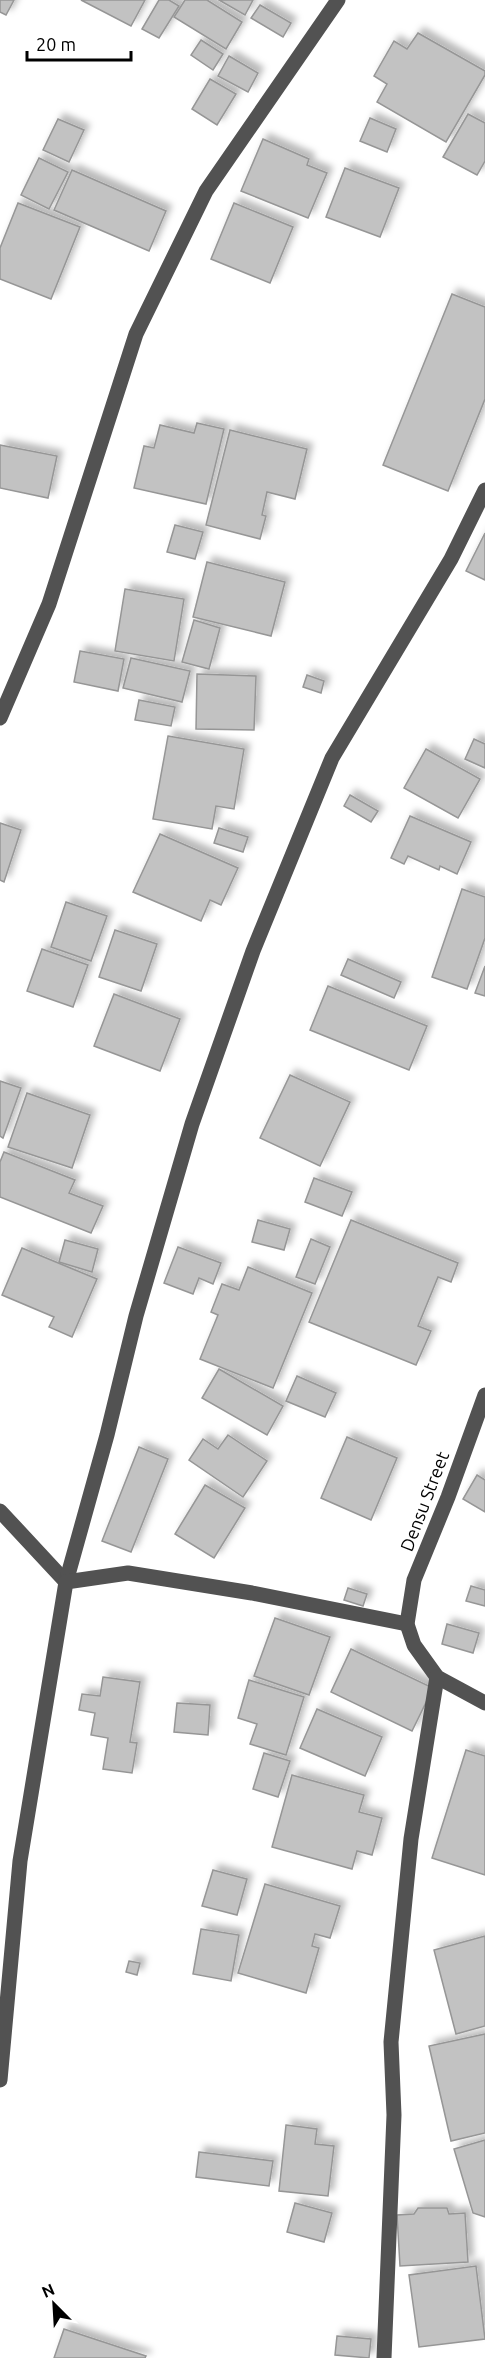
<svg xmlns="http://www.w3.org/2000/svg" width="485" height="2358" font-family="Ubuntu,sans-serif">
  <defs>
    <filter id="shadow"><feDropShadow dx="5.5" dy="-5.5" stdDeviation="3" flood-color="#0004"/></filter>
  </defs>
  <rect width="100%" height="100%" fill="#fff"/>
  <g fill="#c2c2c2" stroke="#969696" stroke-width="1.5" filter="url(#shadow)">
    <path d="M 0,0 L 14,0 L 6,15 L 0,12 Z"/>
    <path d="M 81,0 L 145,0 L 131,26 Z"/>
    <path d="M 159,0 L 169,0 L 179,6 L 159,38 L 142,29 Z"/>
    <path d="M 185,0 L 207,0 L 242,22 L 226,49 L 174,17 Z"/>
    <path d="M 219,0 L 253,0 L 245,15 Z"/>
    <path d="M 260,5 L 291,23 L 283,37 L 251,18 Z"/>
    <path d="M 418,33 L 485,71 L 485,75 L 446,142 L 377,102 L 387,84 L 374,76 L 394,41 L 407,49 Z"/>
    <path d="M 201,40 L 223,54 L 213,70 L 191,55 Z"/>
    <path d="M 229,56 L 258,73 L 248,92 L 218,76 Z"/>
    <path d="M 210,79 L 236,94 L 217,125 L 192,109 Z"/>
    <path d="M 468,114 L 485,123 L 485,161 L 477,175 L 443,157 Z"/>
    <path d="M 370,118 L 396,129 L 387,152 L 360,141 Z"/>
    <path d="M 58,119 L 84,130 L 69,162 L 43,150 Z"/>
    <path d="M 263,139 L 309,159 L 307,165 L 327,173 L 308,218 L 241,191 Z"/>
    <path d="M 39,158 L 68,172 L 49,209 L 21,195 Z"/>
    <path d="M 345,168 L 399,188 L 380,237 L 326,217 Z"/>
    <path d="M 72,170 L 166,211 L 149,251 L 54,210 Z"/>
    <path d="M 18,203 L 80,227 L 51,299 L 0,279 L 0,248 Z"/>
    <path d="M 234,203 L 293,227 L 270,283 L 211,259 Z"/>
    <path d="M 452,294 L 485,307 L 485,399 L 448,491 L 383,465 Z"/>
    <path d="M 197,423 L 224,429 L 206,504 L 134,488 L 144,446 L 154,448 L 160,425 L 194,433 Z"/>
    <path d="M 230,430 L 307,449 L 295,499 L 267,492 L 262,515 L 266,516 L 260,539 L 206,525 Z"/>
    <path d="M 0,445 L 57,456 L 48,498 L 0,488 Z"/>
    <path d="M 175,525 L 203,532 L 195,559 L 167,552 Z"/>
    <path d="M 485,533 L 485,580 L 466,571 Z"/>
    <path d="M 207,562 L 285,582 L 271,636 L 193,617 Z"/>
    <path d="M 125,589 L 184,599 L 174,661 L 115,651 Z"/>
    <path d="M 194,620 L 220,628 L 209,669 L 182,662 Z"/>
    <path d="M 80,651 L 124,659 L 118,691 L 74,682 Z"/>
    <path d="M 131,658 L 190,671 L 182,702 L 123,688 Z"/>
    <path d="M 197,674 L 256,676 L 254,730 L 196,729 Z"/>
    <path d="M 307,675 L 324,681 L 321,693 L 303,687 Z"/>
    <path d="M 139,700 L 175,707 L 171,726 L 135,720 Z"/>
    <path d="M 168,736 L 244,749 L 234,809 L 216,806 L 212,829 L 153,819 Z"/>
    <path d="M 474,739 L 485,744 L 485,768 L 465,759 Z"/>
    <path d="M 426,749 L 480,779 L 458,818 L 404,788 Z"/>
    <path d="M 350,795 L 378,811 L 371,822 L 344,806 Z"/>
    <path d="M 410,816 L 471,842 L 457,874 L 440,866 L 439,870 L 408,856 L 404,864 L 391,858 Z"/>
    <path d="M 0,823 L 21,830 L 4,882 L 0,880 Z"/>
    <path d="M 219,828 L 248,837 L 243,852 L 214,843 Z"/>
    <path d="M 160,834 L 238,868 L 221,905 L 210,900 L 201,921 L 133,892 Z"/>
    <path d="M 462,889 L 485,897 L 485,938 L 467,989 L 432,977 Z"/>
    <path d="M 66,902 L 107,916 L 91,961 L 51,947 Z"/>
    <path d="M 115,930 L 157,944 L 141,991 L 99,977 Z"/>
    <path d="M 42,949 L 88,965 L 73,1007 L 27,991 Z"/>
    <path d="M 348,959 L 401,982 L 394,998 L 341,975 Z"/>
    <path d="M 485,966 L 485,996 L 475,993 Z"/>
    <path d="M 328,986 L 427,1026 L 409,1070 L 310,1030 Z"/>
    <path d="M 114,994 L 180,1019 L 160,1071 L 94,1046 Z"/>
    <path d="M 290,1075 L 350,1102 L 320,1166 L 260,1138 Z"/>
    <path d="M 0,1081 L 21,1088 L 3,1138 L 0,1136 Z"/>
    <path d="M 27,1093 L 90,1115 L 72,1168 L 8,1147 Z"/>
    <path d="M 4,1152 L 75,1180 L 69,1193 L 103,1206 L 91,1233 L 0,1197 L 0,1162 Z"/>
    <path d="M 314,1178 L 352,1192 L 342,1216 L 305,1202 Z"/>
    <path d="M 258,1220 L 290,1229 L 284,1250 L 252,1242 Z"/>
    <path d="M 351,1220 L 458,1263 L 451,1282 L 438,1277 L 418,1326 L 431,1331 L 416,1365 L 309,1322 Z"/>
    <path d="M 311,1239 L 330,1247 L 315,1284 L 296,1277 Z"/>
    <path d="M 65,1240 L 98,1249 L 92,1272 L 59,1262 Z"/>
    <path d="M 178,1247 L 221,1263 L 213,1284 L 199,1278 L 193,1294 L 164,1283 Z"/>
    <path d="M 22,1248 L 97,1279 L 72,1337 L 49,1327 L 54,1317 L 2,1295 Z"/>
    <path d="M 248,1267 L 312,1293 L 273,1388 L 200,1359 L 218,1315 L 211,1312 L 222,1284 L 239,1290 Z"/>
    <path d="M 219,1369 L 283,1406 L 267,1435 L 202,1398 Z"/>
    <path d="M 297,1376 L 336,1393 L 325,1417 L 286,1401 Z"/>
    <path d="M 228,1435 L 267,1461 L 243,1497 L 189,1460 L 203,1439 L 218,1449 Z"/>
    <path d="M 347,1437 L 397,1458 L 371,1520 L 321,1498 Z"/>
    <path d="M 139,1447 L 168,1459 L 131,1552 L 102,1541 Z"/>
    <path d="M 477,1475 L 485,1480 L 485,1512 L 463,1499 Z"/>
    <path d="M 205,1485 L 245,1508 L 214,1558 L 175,1534 Z"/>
    <path d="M 471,1586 L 485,1590 L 485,1606 L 466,1601 Z"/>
    <path d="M 348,1588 L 367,1594 L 363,1606 L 344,1600 Z"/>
    <path d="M 275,1618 L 330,1637 L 309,1695 L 254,1676 Z"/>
    <path d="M 447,1624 L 479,1633 L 473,1653 L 442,1644 Z"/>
    <path d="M 351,1649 L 433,1688 L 412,1731 L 331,1692 Z"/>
    <path d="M 103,1677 L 140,1682 L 130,1742 L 137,1743 L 132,1773 L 103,1769 L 108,1738 L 91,1735 L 95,1713 L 79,1710 L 82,1694 L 100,1696 Z"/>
    <path d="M 249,1680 L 304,1697 L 286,1755 L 250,1744 L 257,1724 L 238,1718 Z"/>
    <path d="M 177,1703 L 210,1705 L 208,1735 L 174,1732 Z"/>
    <path d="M 317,1709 L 382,1737 L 365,1776 L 300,1748 Z"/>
    <path d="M 466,1750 L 485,1756 L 485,1875 L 432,1858 Z"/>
    <path d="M 264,1753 L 290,1761 L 278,1797 L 253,1789 Z"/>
    <path d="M 292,1775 L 364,1795 L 359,1812 L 382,1818 L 372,1855 L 357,1851 L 352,1869 L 272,1847 Z"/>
    <path d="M 213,1870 L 247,1879 L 237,1915 L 202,1906 Z"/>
    <path d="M 265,1884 L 340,1906 L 330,1938 L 315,1934 L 312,1946 L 319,1948 L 306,1993 L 238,1973 Z"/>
    <path d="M 201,1929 L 239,1935 L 231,1981 L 193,1974 Z"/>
    <path d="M 485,1936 L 485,2026 L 456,2034 L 434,1950 Z"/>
    <path d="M 129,1961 L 140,1963 L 137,1975 L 126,1972 Z"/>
    <path d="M 485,2034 L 485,2133 L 451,2141 L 429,2046 Z"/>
    <path d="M 286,2125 L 317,2129 L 315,2144 L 334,2146 L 328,2196 L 279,2191 Z"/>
    <path d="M 485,2140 L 485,2217 L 473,2213 L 454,2149 Z"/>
    <path d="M 199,2152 L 273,2161 L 269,2186 L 196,2177 Z"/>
    <path d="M 295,2203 L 332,2213 L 324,2242 L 287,2232 Z"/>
    <path d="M 418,2208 L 447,2208 L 449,2214 L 465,2213 L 468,2262 L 400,2266 L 397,2215 L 414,2214 Z"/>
    <path d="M 476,2266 L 485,2339 L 419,2347 L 409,2275 Z"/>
    <path d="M 64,2329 L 146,2356 L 145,2358 L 54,2358 Z"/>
    <path d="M 337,2336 L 371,2339 L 369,2358 L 335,2355 Z"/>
  </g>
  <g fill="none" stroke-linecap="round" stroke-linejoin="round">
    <g stroke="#525252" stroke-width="15">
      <path d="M 0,718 L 49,604 L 136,334 L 206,191 L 338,0"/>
      <path d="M 485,1395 L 448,1497 L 414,1580 L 407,1624 L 414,1645 L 437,1677 L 485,1703"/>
      <path d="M 0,1511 L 66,1582"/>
      <path d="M 66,1582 L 107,1435 L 136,1316 L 192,1124 L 253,951 L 332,758 L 451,559 L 485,490"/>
      <path d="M 0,2080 L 20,1861 L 66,1582 L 128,1573 L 252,1593 L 407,1624"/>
      <path d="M 384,2358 L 394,2115 L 391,2042 L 411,1839 L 437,1677"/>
    </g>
  </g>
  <g text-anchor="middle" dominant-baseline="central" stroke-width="4.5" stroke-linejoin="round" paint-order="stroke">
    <g font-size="18" fill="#000" stroke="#fff">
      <text transform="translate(424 1501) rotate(-69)">Densu Street</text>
    </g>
  </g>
  <g transform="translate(54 2304) rotate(336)" stroke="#ffffff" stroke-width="4.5" paint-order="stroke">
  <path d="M0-4.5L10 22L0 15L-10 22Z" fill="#000000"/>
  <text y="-9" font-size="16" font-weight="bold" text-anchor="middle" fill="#000000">N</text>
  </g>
  <path d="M27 51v9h104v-9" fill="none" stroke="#000000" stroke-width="3"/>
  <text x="36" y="51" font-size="18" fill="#000000" stroke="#ffffff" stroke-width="4.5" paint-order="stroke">20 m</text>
</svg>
